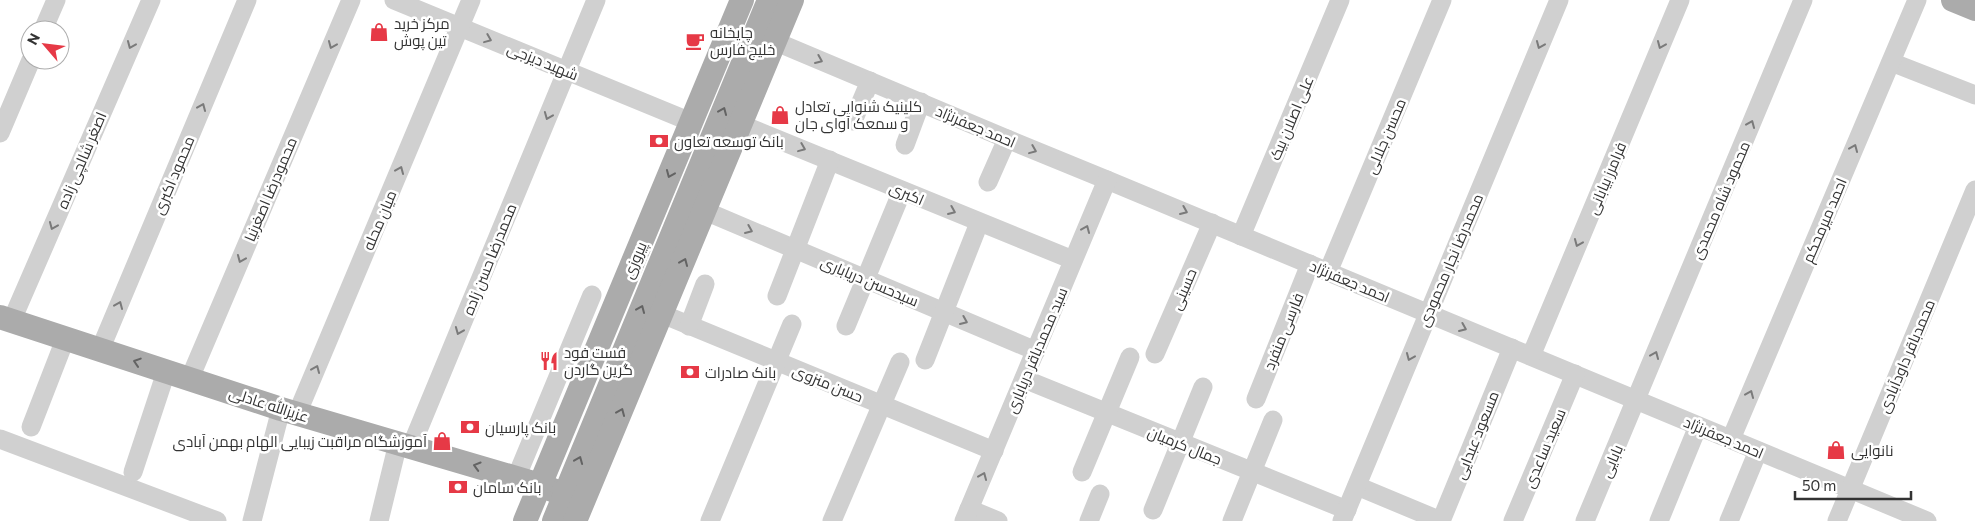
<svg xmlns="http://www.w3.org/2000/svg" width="1975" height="521" font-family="Commissioner,Cairo,sans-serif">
  <rect width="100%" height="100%" fill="#fff"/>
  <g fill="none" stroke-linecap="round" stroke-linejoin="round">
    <g stroke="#d0d0d0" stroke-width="19">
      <path d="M 394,0 L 691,122"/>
      <path d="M 43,30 L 56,0"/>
      <path d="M 774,41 L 1007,139 L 1107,180 L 1927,521"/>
      <path d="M 1891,62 L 1975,95"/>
      <path d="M 853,121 L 870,81"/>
      <path d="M 740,124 L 1073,260"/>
      <path d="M 0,133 L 31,60"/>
      <path d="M 905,145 L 921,102"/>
      <path d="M 988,182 L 1007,139"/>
      <path d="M 705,211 L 1036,351"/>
      <path d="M 1241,236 L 1340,0"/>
      <path d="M 1328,272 L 1442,0"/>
      <path d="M 777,296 L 830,160"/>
      <path d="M 662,314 L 994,451"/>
      <path d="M 12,320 L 151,0"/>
      <path d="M 689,326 L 705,284"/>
      <path d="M 846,326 L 902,191"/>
      <path d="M 100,350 L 247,0"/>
      <path d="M 1155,354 L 1212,223"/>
      <path d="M 1531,356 L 1680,0"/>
      <path d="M 925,360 L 979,223"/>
      <path d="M 190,378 L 351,0"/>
      <path d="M 1024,379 L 1347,510"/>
      <path d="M 1256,399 L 1310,264"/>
      <path d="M 297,414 L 471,0"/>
      <path d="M 31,427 L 66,337"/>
      <path d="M 0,439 L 217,521"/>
      <path d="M 1731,439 L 1917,0"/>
      <path d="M 411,447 L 596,0"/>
      <path d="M 133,472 L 166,372"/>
      <path d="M 1082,472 L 1130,357"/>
      <path d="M 516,478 L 592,295"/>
      <path d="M 1357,486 L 1441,521"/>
      <path d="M 969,509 L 998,521"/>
      <path d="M 1153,510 L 1203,387"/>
      <path d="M 252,521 L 281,409"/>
      <path d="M 379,521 L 398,443"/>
      <path d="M 710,521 L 792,324"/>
      <path d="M 832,521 L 900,362"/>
      <path d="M 964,521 L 1107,180"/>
      <path d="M 1089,521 L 1100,494"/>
      <path d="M 1232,521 L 1273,420"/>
      <path d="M 1342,521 L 1559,0"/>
      <path d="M 1441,521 L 1512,348"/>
      <path d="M 1513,521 L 1575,374"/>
      <path d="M 1585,521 L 1803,0"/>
      <path d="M 1659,521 L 1698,426"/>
      <path d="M 1729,521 L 1758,451"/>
      <path d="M 1837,521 L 1975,190"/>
    </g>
    <g stroke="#ababab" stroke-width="24">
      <path d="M 1953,0 L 1975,9"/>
      <path d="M 0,317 L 281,409 L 540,485 L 565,495"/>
      <path d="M 525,521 L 742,0"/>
      <path d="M 554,521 L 769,0"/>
      <path d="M 575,521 L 792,0"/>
    </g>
  </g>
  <defs><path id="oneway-chevron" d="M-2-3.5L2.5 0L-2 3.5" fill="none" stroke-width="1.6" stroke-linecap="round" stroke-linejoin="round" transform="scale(1.25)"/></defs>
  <g stroke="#7a7a7a">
    <use href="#oneway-chevron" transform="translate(488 39) rotate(22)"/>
    <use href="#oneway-chevron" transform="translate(131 45) rotate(113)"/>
    <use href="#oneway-chevron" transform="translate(332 45) rotate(113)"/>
    <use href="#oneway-chevron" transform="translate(1540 45) rotate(113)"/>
    <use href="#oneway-chevron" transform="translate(1661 45) rotate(113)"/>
    <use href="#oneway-chevron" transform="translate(819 60) rotate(23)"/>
    <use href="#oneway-chevron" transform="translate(202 107) rotate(-67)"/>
    <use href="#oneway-chevron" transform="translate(548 116) rotate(112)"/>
    <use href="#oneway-chevron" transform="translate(1751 124) rotate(-67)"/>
    <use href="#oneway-chevron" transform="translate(802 148) rotate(22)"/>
    <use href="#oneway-chevron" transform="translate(1854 148) rotate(-67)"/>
    <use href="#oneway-chevron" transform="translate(1033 150) rotate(22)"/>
    <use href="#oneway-chevron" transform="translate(400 170) rotate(-67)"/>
    <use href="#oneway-chevron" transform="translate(952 211) rotate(23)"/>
    <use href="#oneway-chevron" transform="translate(1184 211) rotate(23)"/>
    <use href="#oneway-chevron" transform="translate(53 226) rotate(113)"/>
    <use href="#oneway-chevron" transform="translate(1086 229) rotate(-67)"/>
    <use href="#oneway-chevron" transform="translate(749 230) rotate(23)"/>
    <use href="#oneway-chevron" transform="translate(1578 243) rotate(113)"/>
    <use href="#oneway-chevron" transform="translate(241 259) rotate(113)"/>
    <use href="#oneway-chevron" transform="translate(119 305) rotate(-67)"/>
    <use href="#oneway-chevron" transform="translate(964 321) rotate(23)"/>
    <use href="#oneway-chevron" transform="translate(1463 328) rotate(23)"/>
    <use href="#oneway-chevron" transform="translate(459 331) rotate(112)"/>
    <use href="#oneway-chevron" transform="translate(1655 355) rotate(-67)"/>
    <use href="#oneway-chevron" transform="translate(1410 357) rotate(113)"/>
    <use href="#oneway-chevron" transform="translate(316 369) rotate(-67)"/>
    <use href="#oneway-chevron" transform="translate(1750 394) rotate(-67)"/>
    <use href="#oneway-chevron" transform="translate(983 476) rotate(-67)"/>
  </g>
  <g stroke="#636363">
    <use href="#oneway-chevron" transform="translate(723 111) rotate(-67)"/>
    <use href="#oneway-chevron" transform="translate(670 174) rotate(113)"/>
    <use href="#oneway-chevron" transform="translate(684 262) rotate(-67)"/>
    <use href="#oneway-chevron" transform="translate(641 309) rotate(-67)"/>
    <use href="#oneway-chevron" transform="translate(137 362) rotate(-162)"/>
    <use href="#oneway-chevron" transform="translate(621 412) rotate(-67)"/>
    <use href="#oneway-chevron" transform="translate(579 460) rotate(-68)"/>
    <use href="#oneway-chevron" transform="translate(477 466) rotate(-164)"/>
  </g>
  <defs>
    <g id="shop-bare" transform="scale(1.5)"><path d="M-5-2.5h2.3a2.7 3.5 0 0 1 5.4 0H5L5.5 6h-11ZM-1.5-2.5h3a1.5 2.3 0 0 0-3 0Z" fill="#e63946" stroke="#fff" stroke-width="2.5" paint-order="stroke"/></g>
    <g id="cafe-bare" transform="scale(1.5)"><path d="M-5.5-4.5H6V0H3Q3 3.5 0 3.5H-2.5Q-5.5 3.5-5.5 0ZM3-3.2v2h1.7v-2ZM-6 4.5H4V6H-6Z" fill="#e63946" stroke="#fff" stroke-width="2.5" paint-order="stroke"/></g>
    <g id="bank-bare" transform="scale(1.5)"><path d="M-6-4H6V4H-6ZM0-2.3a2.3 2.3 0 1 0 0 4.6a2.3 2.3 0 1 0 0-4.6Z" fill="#e63946" stroke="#fff" stroke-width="2.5" paint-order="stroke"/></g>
    <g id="restaurant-bare" transform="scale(1.5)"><path d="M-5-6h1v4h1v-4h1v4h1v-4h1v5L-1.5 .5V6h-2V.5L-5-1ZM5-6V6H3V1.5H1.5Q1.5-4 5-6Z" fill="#e63946" stroke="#fff" stroke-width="2.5" paint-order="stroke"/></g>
  </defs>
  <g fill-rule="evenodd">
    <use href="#shop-bare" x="379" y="32"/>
    <use href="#cafe-bare" x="695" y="41"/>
    <use href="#shop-bare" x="780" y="115"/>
    <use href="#bank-bare" x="659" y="141"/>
    <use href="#restaurant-bare" x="549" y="361"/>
    <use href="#bank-bare" x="690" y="372"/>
    <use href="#bank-bare" x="470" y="427"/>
    <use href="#shop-bare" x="442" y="441"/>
    <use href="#shop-bare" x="1836" y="450"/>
    <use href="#bank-bare" x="458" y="487"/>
  </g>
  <g text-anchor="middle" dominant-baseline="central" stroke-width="5" stroke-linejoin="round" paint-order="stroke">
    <g font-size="15" fill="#333" stroke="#fff" text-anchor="start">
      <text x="394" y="23">مرکز خرید<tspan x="394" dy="17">تین پوش</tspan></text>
      <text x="710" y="32">چایخانه<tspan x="710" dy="17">خلیج فارس</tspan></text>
      <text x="795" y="106">کلینیک شنوایی تعادل<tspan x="795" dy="17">و سمعک آوای جان</tspan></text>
      <text x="674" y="141">بانک توسعه تعاون</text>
      <text x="564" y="352">فست فود<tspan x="564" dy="17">گرين گاردن</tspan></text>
      <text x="705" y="372">بانک صادرات</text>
      <text x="485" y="427">بانک پارسیان</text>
      <text x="427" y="441" text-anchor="end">آموزشگاه مراقبت زیبایی الهام بهمن آبادی</text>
      <text x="1851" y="450">نانوایی</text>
      <text x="473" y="487">بانک سامان</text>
    </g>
    <g font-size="15" fill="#333" stroke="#fff">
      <text transform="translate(543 61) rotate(22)">شهید دیزجی</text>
      <text transform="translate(1291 118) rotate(-67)">علی اصلان بیک</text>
      <text transform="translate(976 126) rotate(23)">احمد جعفرنژاد</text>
      <text transform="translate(1385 136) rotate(-67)">محسن جلالی</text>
      <text transform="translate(81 160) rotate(-67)">اصغر شالچی زاده</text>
      <text transform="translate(173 175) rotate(-67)">محمود اکبری</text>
      <text transform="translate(1606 178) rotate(-67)">فرامرز بیابانی</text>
      <text transform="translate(270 189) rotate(-67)">محمودرضا اصغرنیا</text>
      <text transform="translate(907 193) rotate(23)">اکبری</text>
      <text transform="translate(1720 200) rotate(-67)">محمود شاه محمدی</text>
      <text transform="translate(379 220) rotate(-67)">میان محله</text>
      <text transform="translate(1824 220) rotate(-67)">احمد میرمحکم</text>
      <text transform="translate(489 259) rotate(-68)">محمدرضا حسن زاده</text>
      <text transform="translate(634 260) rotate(-67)">پیروزی</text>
      <text transform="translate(1450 260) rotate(-67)">محمدرضا نجار محمودی</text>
      <text transform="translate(870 281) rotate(23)">سیدحسن دریاباری</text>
      <text transform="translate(1350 281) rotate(23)">احمد جعفرنژاد</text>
      <text transform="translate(1183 289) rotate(-67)">حسینی</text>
      <text transform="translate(1283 331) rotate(-68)">فارسی منفرد</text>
      <text transform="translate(1036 350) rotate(-67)">سید محمدباقر دریاباری</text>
      <text transform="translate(1906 356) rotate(-67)">محمدباقر داودآبادی</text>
      <text transform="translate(828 383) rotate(22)">حسن منزوی</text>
      <text transform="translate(269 404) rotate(18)">عزیزالله عادلی</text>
      <text transform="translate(1476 435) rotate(-68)">مسعود عبدایی</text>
      <text transform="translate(1724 437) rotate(23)">احمد جعفرنژاد</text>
      <text transform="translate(1185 445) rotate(22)">جمال کرمیان</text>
      <text transform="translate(1544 448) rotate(-67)">سعید ساعدی</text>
      <text transform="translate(1611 461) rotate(-67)">بابایی</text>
    </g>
  </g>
  <g transform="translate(45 45) rotate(298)"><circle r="24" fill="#ffffff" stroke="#adadad"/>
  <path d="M0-4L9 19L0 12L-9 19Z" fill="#e63946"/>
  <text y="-8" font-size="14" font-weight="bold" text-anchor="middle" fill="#333333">N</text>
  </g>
  <path d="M1795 491v8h116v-8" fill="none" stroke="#333333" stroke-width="2.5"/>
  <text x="1802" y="491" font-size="15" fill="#333333" stroke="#ffffff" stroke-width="4" paint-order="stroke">50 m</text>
</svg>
